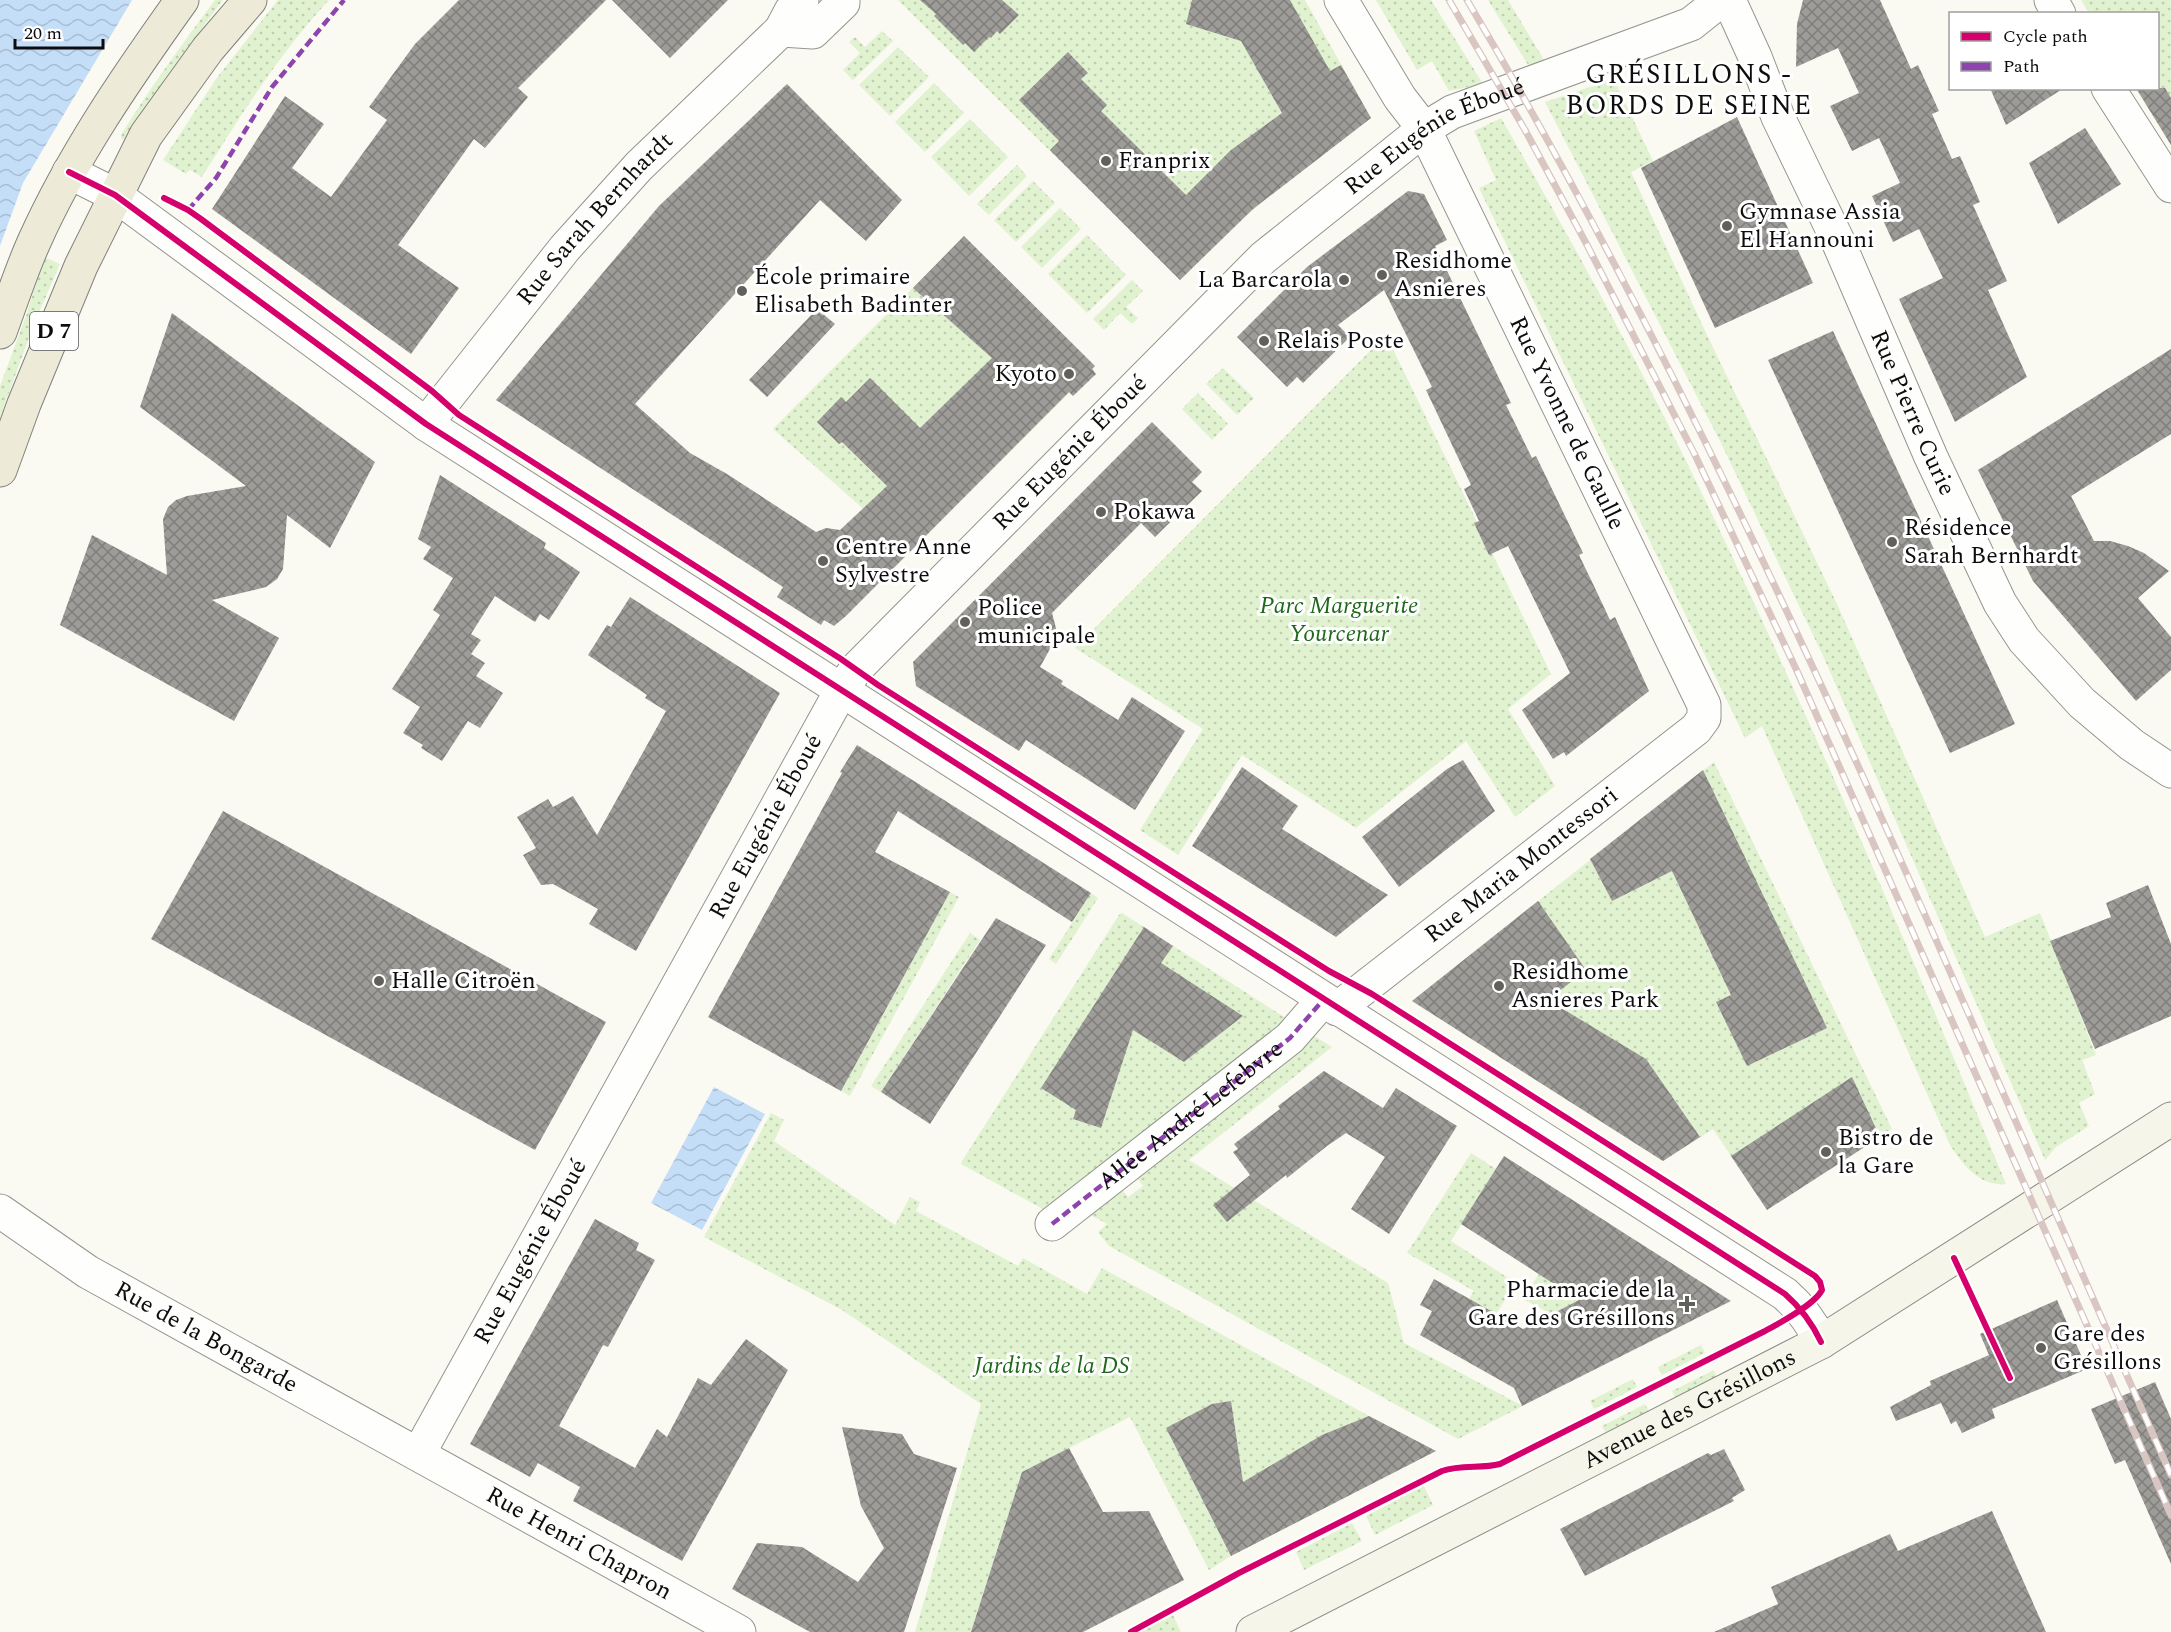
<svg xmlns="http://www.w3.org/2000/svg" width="2171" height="1632" font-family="Spectral,serif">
  <defs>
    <pattern id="green-dots" width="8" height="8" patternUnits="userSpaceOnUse" patternTransform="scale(1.5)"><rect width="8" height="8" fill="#e0f2d0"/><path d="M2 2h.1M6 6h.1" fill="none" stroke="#bfceb1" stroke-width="1.8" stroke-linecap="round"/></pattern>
    <pattern id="water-waves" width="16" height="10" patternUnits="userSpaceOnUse" patternTransform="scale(1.5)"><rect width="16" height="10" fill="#c5def8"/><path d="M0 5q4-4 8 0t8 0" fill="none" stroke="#a8bdd3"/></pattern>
    <pattern id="building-cross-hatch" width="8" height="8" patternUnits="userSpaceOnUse" patternTransform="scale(1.5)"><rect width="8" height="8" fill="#9e9c98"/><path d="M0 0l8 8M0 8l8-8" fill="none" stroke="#7f7e7a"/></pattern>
  </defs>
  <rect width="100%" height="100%" fill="#fbfaf2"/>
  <g fill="url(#green-dots)">
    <path d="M 215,0 L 223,0 L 165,78 L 127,138 L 122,140 L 121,135 C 150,88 182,44 215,0 Z"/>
    <path d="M 278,0 L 329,0 C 279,54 241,115 202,177 L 190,170 L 186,174 L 163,160 L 216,79 Z"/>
    <path d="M 898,0 L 1305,0 L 1371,118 L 1266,199 L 1237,224 L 1180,280 Z"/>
    <path d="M 1376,0 L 1431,0 L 1483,84 L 1449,91 L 1432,61 L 1417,70 Z"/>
    <path d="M 1488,0 L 1508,0 L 1544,60 L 1530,68 Z"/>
    <path d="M 2081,0 L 2171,0 L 2171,145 L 2136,89 L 2158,88 L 2158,14 L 2089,13 Z"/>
    <path d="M 882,31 L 893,41 L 853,80 L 843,70 L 860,53 L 849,42 L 855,37 L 865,47 Z"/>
    <path d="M 898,47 L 929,77 L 890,116 L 859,85 Z"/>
    <path d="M 1614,79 L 1653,161 L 1631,172 L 1707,335 L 1837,604 L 1985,937 L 2040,913 L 2096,1055 L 2082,1060 L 2095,1094 L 2079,1103 L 2089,1126 L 2056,1147 L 2045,1160 L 1824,658 L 1721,443 L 1545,102 Z"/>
    <path d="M 934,83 L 964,113 L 925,152 L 895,122 Z"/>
    <path d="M 1501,118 C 1566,231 1630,346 1687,463 C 1803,699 1906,941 2006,1184 C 1980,1187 1963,1165 1950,1145 L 1762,726 L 1745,738 L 1479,188 L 1496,180 L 1474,131 Z"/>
    <path d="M 970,119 L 1008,157 L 969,196 L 931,157 Z"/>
    <path d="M 1017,165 L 1027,176 L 989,215 L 977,204 Z"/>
    <path d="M 1033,181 L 1055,203 L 1016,242 L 994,220 Z"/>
    <path d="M 1060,208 L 1081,229 L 1042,268 L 1021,247 Z"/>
    <path d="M 1087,235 L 1126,275 L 1087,313 L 1048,274 Z"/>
    <path d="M 964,236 L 1095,366 L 1093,369 L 1096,374 L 1073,396 L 1069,393 L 911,551 L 773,429 Z"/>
    <path d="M 44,257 L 60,264 L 34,324 L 0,417 L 0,386 L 26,316 Z"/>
    <path d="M 1132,280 L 1143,291 L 1126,307 L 1138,318 L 1132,324 L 1120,313 L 1104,330 L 1093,319 Z"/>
    <path d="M 1386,335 L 1551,674 L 1508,709 L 1555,786 L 1515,817 L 1466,741 L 1356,828 L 1242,755 L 1178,855 L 1140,830 L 1203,729 L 1075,648 Z"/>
    <path d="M 1223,368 L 1254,398 L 1237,415 L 1206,384 Z"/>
    <path d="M 1198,393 L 1228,424 L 1212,440 L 1182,409 Z"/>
    <path d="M 1714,762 L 1892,1129 L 1767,1210 L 1713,1129 L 1663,1161 L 1412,1001 Z"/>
    <path d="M 950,892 L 959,897 L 850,1096 L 841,1091 Z"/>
    <path d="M 1091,893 L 1098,898 L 1056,964 L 1049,959 Z"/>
    <path d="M 1122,913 L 1292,1022 L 1070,1203 L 1059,1197 L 1050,1213 L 961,1164 L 962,1161 L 1119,915 Z"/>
    <path d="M 970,933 L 980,940 L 881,1092 L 871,1086 Z"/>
    <path d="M 1308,1032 L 1332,1047 L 1189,1160 L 1388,1283 L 1404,1343 L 1523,1406 L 1458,1439 L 1109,1246 L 1098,1232 L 1107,1224 L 1082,1210 L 1117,1183 L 1128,1197 L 1143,1186 L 1132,1171 Z"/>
    <path d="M 771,1113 L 784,1120 L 774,1141 L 895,1225 L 910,1197 L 920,1202 L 916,1211 L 1018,1266 L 1023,1258 L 1087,1294 L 1102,1268 L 1369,1416 L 1436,1451 L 1231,1556 L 1209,1570 L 1130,1417 L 1022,1472 L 971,1632 L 915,1632 L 981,1404 L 842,1310 L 704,1237 Z"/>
    <path d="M 1471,1153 L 1496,1169 L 1451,1241 L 1516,1283 L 1496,1314 L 1469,1299 L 1474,1291 L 1407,1253 Z"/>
    <path d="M 1539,1274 L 1579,1300 L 1551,1314 L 1523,1299 Z"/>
    <path d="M 1701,1345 L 1705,1353 L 1662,1375 L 1658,1367 Z"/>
    <path d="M 1714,1370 L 1717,1378 L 1676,1399 L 1672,1391 Z"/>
    <path d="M 1633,1379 L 1637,1387 L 1594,1409 L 1590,1401 Z"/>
    <path d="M 1645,1404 L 1649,1412 L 1606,1434 L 1602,1426 Z"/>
    <path d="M 1424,1486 L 1433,1505 L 1375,1535 L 1366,1516 Z"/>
    <path d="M 1352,1523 L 1362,1541 L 1304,1570 L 1296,1552 Z"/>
    <path d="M 1173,1615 L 1181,1632 L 1140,1632 Z"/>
  </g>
  <g fill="url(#water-waves)">
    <path d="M 0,0 L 132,0 L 23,183 L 0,246 Z"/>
    <path d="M 714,1087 L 765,1114 L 702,1230 L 651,1203 Z"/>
  </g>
  <g fill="url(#building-cross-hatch)">
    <path d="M 459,0 L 606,0 L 518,88 L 528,97 L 485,148 L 474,139 L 398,245 L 459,288 L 411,354 L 212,209 L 285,96 L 324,124 L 292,168 L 331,197 L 387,120 L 369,107 L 415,44 Z"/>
    <path d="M 612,0 L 728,0 L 670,58 Z"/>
    <path d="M 920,0 L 1002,0 L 1019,15 L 1000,34 L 997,31 L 991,38 L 989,37 L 974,52 L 965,43 L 963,45 L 934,16 L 936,14 Z"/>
    <path d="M 1192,0 L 1290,0 L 1330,71 L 1341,65 L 1371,118 L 1253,209 L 1180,280 L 1050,150 L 1059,141 L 1019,100 L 1068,52 L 1088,73 L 1081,79 L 1107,105 L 1101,111 L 1186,195 L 1231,150 L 1282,113 L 1241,41 L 1186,24 Z"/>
    <path d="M 1803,0 L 1880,0 L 1911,69 L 1918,65 L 1939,111 L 1932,114 L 1952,159 L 1960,156 L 1980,202 L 1973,205 L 2007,281 L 1988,290 L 2027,377 L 1955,422 L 1899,299 L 1943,278 L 1919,229 L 1893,242 L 1872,196 L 1900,183 L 1879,138 L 1852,151 L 1830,106 L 1859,93 L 1838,48 L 1796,67 L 1797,24 Z"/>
    <path d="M 787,84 L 902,200 L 866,241 L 820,200 L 635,404 L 690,453 L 727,474 L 816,532 L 826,528 L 840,530 L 887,486 L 842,442 L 839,444 L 817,422 L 841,397 L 846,402 L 870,378 L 920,428 L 992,358 L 913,288 L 964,236 L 1095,366 L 1092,369 L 1096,374 L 1073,396 L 1069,392 L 846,616 L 834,626 L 824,620 L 821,625 L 777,597 L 783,587 L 496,400 L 659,206 Z"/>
    <path d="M 1990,88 L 2064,88 L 2006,125 Z"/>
    <path d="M 2136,88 L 2165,88 L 2171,98 L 2171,145 Z"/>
    <path d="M 1737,117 L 1813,283 L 1715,328 L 1641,168 Z"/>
    <path d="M 2085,128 L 2121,184 L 2058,224 L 2029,163 Z"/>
    <path d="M 1408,191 L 1424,194 L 1447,240 L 1435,246 L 1511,403 L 1506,405 L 1532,458 L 1536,456 L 1583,553 L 1579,555 L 1594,586 L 1610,620 L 1615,617 L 1649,691 L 1566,756 L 1564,752 L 1553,759 L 1522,710 L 1570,673 L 1508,546 L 1489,555 L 1474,523 L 1479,521 L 1464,489 L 1471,485 L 1426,390 L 1432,387 L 1384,290 L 1338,325 L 1350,337 L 1303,383 L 1297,377 L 1287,387 L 1237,337 L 1307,267 Z"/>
    <path d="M 817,309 L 835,324 L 767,397 L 749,380 Z"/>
    <path d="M 172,313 L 375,462 L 330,548 L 287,515 L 283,569 L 277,579 L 266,587 L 212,600 L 279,638 L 234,721 L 60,625 L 92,535 L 167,575 L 163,519 L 168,507 L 176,500 L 187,496 L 246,486 L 140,407 Z"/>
    <path d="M 1833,331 L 2015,724 L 1950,753 L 1768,360 Z"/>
    <path d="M 2171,349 L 2171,434 L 2071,496 L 2094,541 L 2110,541 L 2128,546 L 2144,553 L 2169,571 L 2138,598 L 2171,637 L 2171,670 L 2136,701 L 2033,581 L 1978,470 Z"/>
    <path d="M 1152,422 L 1202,472 L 1192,482 L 1202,491 L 1155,537 L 1141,523 L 1052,613 L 1057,632 L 1055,640 L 1040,667 L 1063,681 L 1061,684 L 1118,720 L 1132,697 L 1185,731 L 1135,810 L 1026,740 L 1019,751 L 916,686 L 913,662 Z"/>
    <path d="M 440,475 L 546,543 L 544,548 L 580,572 L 549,620 L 540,614 L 535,622 L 495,596 L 471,634 L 481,640 L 471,654 L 485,663 L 476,676 L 503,693 L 480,728 L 468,721 L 442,761 L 421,748 L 423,745 L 403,733 L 420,707 L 392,689 L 440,615 L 433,610 L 453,578 L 423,559 L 431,547 L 418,539 Z"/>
    <path d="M 630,597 L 780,693 L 636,951 L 589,924 L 598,909 L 553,884 L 541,885 L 523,855 L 536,848 L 517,817 L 548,799 L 553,807 L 573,796 L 597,835 L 666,711 L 645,698 L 647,695 L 588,655 L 607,625 L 611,627 Z"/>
    <path d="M 857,745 L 1091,893 L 1072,922 L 898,811 L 875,852 L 950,892 L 841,1091 L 708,1017 L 842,773 L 840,772 Z"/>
    <path d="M 1463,760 L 1495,811 L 1399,887 L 1362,837 L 1447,769 Z"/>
    <path d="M 1242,767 L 1298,806 L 1282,829 L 1388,895 L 1336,937 L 1192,846 Z"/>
    <path d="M 1703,770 L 1827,1028 L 1747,1066 L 1716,1002 L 1731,995 L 1672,871 L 1612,901 L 1590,859 Z"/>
    <path d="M 223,811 L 606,1022 L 535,1150 L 151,939 Z"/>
    <path d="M 2148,885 L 2171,944 L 2171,1016 L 2095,1049 L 2050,941 L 2111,917 L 2106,903 Z"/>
    <path d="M 1538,901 L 1586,970 L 1548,1000 L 1646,1059 L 1700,1137 L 1663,1161 L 1412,1001 Z"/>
    <path d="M 996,918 L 1046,945 L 930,1124 L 881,1092 Z"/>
    <path d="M 1144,927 L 1173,946 L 1161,963 L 1243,1016 L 1184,1062 L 1133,1030 L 1101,1128 L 1073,1119 L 1076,1110 L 1041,1088 Z"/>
    <path d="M 1324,1071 L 1383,1108 L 1396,1088 L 1457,1126 L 1389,1234 L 1351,1209 L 1385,1157 L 1346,1133 L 1327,1146 L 1287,1178 L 1286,1175 L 1227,1222 L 1213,1205 L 1250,1175 L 1233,1152 L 1238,1149 L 1234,1144 L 1280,1109 L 1278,1106 Z"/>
    <path d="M 1852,1077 L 1880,1137 L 1767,1210 L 1731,1156 Z"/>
    <path d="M 1504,1156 L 1624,1233 L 1731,1301 L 1522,1406 L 1514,1388 L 1420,1335 L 1432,1311 L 1420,1305 L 1434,1279 L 1523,1329 L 1579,1300 L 1461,1224 Z"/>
    <path d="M 595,1219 L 639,1243 L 636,1250 L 655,1260 L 608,1347 L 603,1345 L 559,1426 L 635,1468 L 657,1429 L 667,1437 L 698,1378 L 711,1385 L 746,1339 L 788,1370 L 682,1561 L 573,1501 L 580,1487 L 538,1463 L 530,1477 L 470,1444 Z"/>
    <path d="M 2057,1300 L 2087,1369 L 1992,1409 L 1995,1418 L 1962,1433 L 1956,1421 L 1951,1424 L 1941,1403 L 1896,1421 L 1890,1407 L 1931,1385 L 1930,1381 L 1989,1355 L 1980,1334 Z"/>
    <path d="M 2155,1382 L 2171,1419 L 2171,1564 L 2125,1460 L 2115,1464 L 2091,1409 Z"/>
    <path d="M 1231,1401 L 1243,1482 L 1322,1435 L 1369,1416 L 1436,1451 L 1231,1556 L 1166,1428 L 1212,1404 Z"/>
    <path d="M 842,1427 L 902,1434 L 914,1454 L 957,1468 L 904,1632 L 810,1632 L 732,1589 L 757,1543 L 802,1547 L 858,1582 L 884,1548 L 861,1506 Z"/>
    <path d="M 1069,1448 L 1103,1512 L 1149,1511 L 1184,1580 L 1083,1632 L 971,1632 L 1022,1472 Z"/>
    <path d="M 1724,1449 L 1745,1490 L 1732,1498 L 1734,1501 L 1585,1576 L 1560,1529 L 1708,1453 L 1711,1455 Z"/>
    <path d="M 1992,1511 L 2046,1632 L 1714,1632 L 1778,1604 L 1771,1587 L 1890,1534 L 1898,1551 Z"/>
  </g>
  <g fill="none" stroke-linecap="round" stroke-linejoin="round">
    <g stroke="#949490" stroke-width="35">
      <g id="street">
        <path id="s1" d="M 1729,0 L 1755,57 L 1778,117 L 1837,239 L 1931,457 L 2000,603 L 2024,640 L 2082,703 L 2132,745 L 2171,771"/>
        <path d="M 2051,0 L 2059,14"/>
        <path d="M 781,30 L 813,32 L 843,3 L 843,0"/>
        <path d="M 2108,88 L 2171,186"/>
        <path d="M 69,172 L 115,195 L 426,424 L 1785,1294 C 1801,1308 1812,1323 1821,1342"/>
        <path id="s2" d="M 426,424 L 565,248 L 639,166 L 781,30 L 791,11 L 802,0"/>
        <path id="s3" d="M 1337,1009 L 1696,729 L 1704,718 L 1704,705 L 1424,129 L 1400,98 L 1341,0"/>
        <path id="s4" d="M 0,1211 L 88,1272 L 739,1632"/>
        <path id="s5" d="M 1052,1224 L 1290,1038 L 1323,1000"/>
        <path id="s6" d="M 419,1453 L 841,691 L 856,669 L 1263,258 L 1424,129 L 1452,112 L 1691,24 L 1721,0"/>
      </g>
    </g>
    <g stroke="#8b8a87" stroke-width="35">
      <g id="secondary">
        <path id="s7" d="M 1253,1632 L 1821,1342 L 2171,1119"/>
      </g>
    </g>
    <g stroke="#81817d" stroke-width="35">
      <g id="primary">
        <path d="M 0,332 C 11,302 21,271 34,242 C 73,155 127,77 182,0"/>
        <path d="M 0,470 L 24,404 L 81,266 L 146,135 L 208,49 L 250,0"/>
      </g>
    </g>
    <use href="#street" stroke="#fefefd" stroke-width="33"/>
    <use href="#secondary" stroke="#f5f5ea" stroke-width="33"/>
    <use href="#primary" stroke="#edebd8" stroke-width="33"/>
    <g stroke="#d9c6c2" stroke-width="7">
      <g id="rail">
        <path d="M 1449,0 L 1525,130 L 1586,243 L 1695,455 L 1797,671 L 2171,1515"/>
        <path d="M 1467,0 C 1746,470 1949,977 2171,1475"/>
      </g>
    </g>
    <use href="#rail" stroke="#fff" stroke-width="4.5" stroke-dasharray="14" stroke-linecap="butt"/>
    <g stroke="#8e44ad" stroke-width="4.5" stroke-dasharray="9 4.5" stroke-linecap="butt">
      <path d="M 188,210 L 216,178 L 272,87 L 344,0"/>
      <path d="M 1052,1224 L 1290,1038 L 1323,1000"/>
    </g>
    <g stroke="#fff" stroke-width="10">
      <g id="cycleway">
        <path d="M 69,172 L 115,195 L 426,424 L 1785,1294 C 1801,1308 1812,1323 1821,1342"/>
        <path d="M 164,198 L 188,210 L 201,219 L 432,391 L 459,415 L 841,659 L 878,685 L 1329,971 L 1372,994 L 1815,1276 L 1820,1282 L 1822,1290 C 1814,1305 1780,1323 1765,1331 L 1500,1464 C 1481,1469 1461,1464 1442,1471 L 1239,1573 L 1131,1632"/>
        <path d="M 1954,1258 L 2010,1378"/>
      </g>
    </g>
    <use href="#cycleway" stroke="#d6006c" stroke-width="6"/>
  </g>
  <g fill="#60605d" stroke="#fff" stroke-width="2">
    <circle cx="1106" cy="161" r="6"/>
    <circle cx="1727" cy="226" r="6"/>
    <circle cx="1382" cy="275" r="6"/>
    <circle cx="1344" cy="280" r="6"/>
    <circle cx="742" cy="291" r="6"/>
    <circle cx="1264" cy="341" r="6"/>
    <circle cx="1069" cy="374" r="6"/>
    <circle cx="1101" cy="512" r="6"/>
    <circle cx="1892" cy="542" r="6"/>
    <circle cx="823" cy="561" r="6"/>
    <circle cx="965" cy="622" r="6"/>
    <circle cx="379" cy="981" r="6"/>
    <circle cx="1499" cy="986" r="6"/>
    <circle cx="1826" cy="1152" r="6"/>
    <path d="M1684 1295h6v6h6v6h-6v6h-6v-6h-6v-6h6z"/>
    <circle cx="2041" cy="1348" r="6"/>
  </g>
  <g text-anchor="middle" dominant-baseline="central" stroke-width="6" stroke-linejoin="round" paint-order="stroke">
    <rect fill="#fff" stroke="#565656" stroke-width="1.5" x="30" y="312" width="48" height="38" rx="4.5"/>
    <g font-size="22" font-weight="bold" fill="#0d0d0d">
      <text x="54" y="331">D 7</text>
    </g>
    <g font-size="24" fill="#0d0d0d" stroke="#fff">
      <text stroke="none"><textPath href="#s6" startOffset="1688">Rue Eugénie Éboué</textPath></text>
      <text stroke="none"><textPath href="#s2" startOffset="266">Rue Sarah Bernhardt</textPath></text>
      <text stroke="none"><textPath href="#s1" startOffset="452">Rue Pierre Curie</textPath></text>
      <text transform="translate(1567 423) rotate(64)">Rue Yvonne de Gaulle</text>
      <text stroke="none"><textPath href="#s6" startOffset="1202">Rue Eugénie Éboué</textPath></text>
      <text stroke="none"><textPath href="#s6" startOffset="716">Rue Eugénie Éboué</textPath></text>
      <text stroke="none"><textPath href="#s3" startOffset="234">Rue Maria Montessori</textPath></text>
      <text stroke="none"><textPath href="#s5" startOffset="176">Allée André Lefebvre</textPath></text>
      <text stroke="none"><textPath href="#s6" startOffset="230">Rue Eugénie Éboué</textPath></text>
      <text stroke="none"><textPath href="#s4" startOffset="242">Rue de la Bongarde</textPath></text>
      <text stroke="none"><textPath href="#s7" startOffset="490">Avenue des Grésillons</textPath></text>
      <text stroke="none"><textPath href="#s4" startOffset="668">Rue Henri Chapron</textPath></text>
    </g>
    <g font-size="24" fill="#0d0d0d" stroke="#fff" text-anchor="start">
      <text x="1118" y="161">Franprix</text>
      <text x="1739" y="212">Gymnase Assia<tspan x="1739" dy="28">El Hannouni</tspan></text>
      <text x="1394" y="261">Residhome<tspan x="1394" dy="28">Asnieres</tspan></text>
      <text x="754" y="277">École primaire<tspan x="754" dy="28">Elisabeth Badinter</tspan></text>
      <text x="1332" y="280" text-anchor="end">La Barcarola</text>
      <text x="1276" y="341">Relais Poste</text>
      <text x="1057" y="374" text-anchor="end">Kyoto</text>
      <text x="1113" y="512">Pokawa</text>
      <text x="1904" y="528">Résidence<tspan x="1904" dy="28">Sarah Bernhardt</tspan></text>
      <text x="835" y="547">Centre Anne<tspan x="835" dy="28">Sylvestre</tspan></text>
      <text x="977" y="608">Police<tspan x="977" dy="28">municipale</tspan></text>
      <text x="1511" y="972">Residhome<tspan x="1511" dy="28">Asnieres Park</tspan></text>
      <text x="391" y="981">Halle Citroën</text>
      <text x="1838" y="1138">Bistro de<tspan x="1838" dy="28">la Gare</tspan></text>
      <text x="1675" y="1290" text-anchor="end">Pharmacie de la<tspan x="1675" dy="28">Gare des Grésillons</tspan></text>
      <text x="2053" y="1334">Gare des<tspan x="2053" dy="28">Grésillons</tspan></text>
    </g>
    <g font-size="24" font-style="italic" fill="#1e6919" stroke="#fff">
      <text x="1339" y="606">Parc Marguerite<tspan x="1339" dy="28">Yourcenar</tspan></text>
      <text x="1052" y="1366">Jardins de la DS</text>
    </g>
    <g font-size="27" letter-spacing="1.5" fill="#0d0d0d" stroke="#fff">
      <text x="1689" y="75">GRÉSILLONS -<tspan x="1689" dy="31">BORDS DE SEINE</tspan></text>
    </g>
  </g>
  <rect x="1949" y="12" width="210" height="78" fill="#ffffff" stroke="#9e9e9e" stroke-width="1.5"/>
  <rect x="1961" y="32" width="30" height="9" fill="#d6006c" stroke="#9e9e9e" stroke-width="1.5"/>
  <text x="2003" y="42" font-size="18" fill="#0d0d0d">Cycle path</text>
  <rect x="1961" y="62" width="30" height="9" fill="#8e44ad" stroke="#9e9e9e" stroke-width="1.5"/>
  <text x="2003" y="72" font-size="18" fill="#0d0d0d">Path</text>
  <path d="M15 39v9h88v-9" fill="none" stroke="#0d0d0d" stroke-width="3"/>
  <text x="24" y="39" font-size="18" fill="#0d0d0d" stroke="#ffffff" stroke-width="4.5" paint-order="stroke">20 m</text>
</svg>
